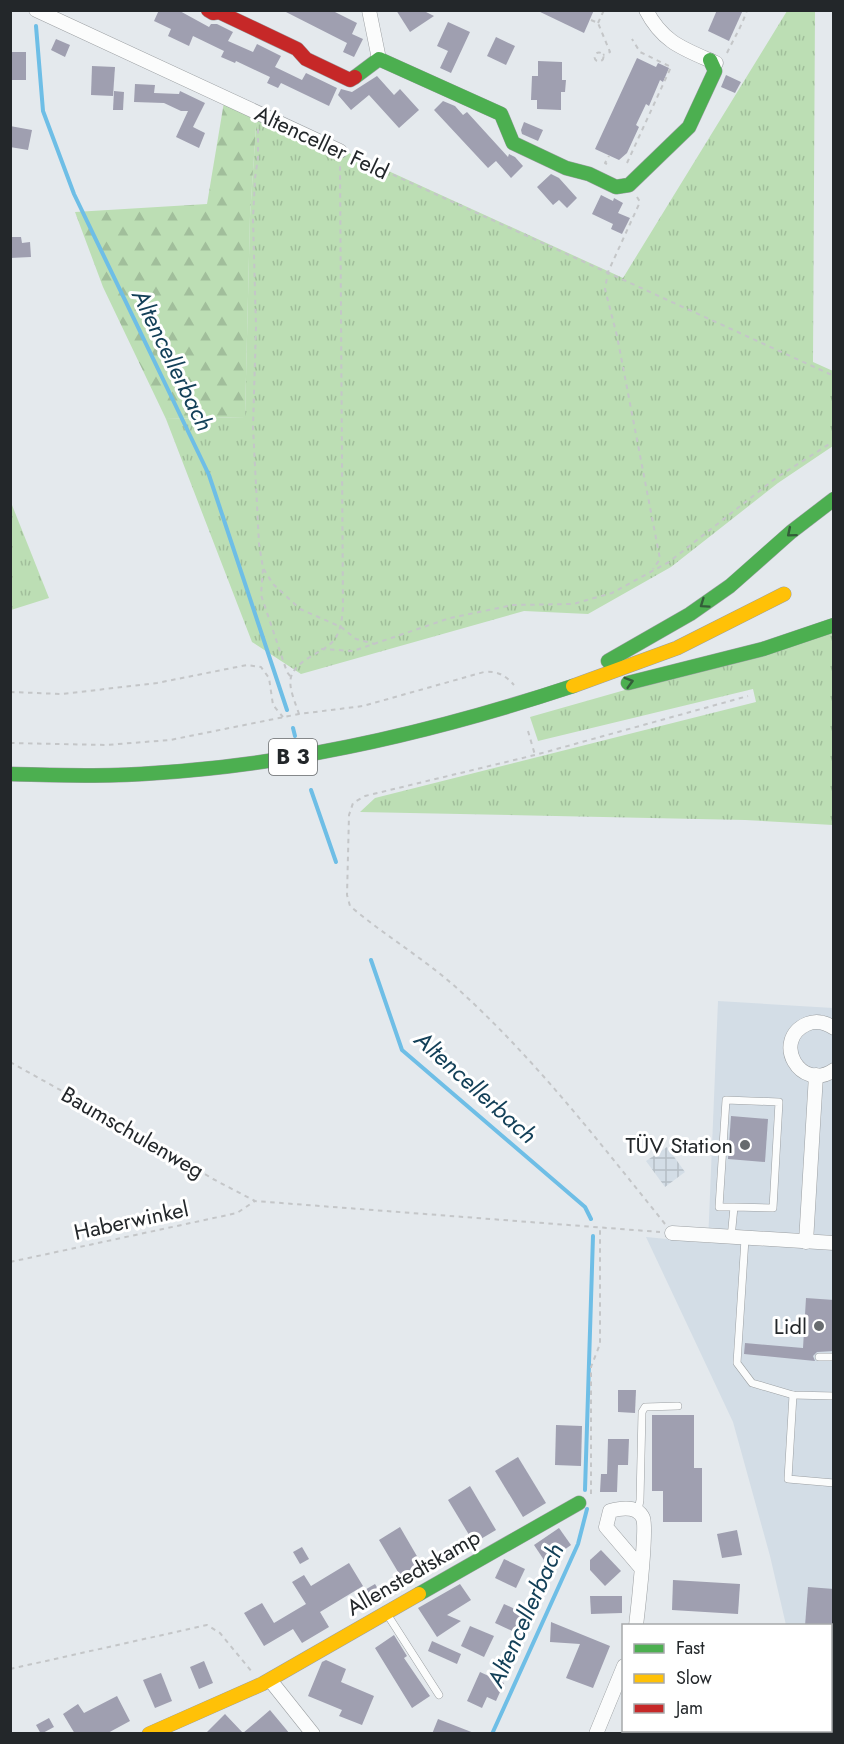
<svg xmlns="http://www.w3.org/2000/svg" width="844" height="1744" font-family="Jost,sans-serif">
  <defs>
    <pattern id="industrial-grid" width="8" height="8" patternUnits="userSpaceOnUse" patternTransform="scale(1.5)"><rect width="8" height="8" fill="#d3dde6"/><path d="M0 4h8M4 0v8" fill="none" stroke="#b5bec5"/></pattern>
    <pattern id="grass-tufts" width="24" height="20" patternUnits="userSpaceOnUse" patternTransform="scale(1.5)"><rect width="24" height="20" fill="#bcdeb4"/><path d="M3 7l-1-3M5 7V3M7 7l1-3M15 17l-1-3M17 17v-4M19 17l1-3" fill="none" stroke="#a1be9b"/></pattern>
    <pattern id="forest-firs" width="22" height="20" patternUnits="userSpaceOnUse" patternTransform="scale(1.5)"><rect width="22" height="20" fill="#bcdeb4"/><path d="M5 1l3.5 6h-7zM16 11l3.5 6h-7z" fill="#a1be9b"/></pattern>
  </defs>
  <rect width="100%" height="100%" fill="#e4e9ed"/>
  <path fill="#d3dde6" d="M 718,1001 L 833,1008 L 833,1733 L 828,1733 L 827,1731 L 830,1730 L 830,1626 L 786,1625 L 770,1556 L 733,1422 L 646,1237 L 708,1243 Z"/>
  <path fill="url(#industrial-grid)" d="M 667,1147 L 685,1172 L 665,1187 L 646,1161 Z"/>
  <g fill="url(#grass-tufts)">
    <path d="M 787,11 L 815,11 L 813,362 L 833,371 L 833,446 L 778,483 L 671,567 L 588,614 L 524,611 L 301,674 L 252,642 L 166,419 L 245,417 L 250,216 L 257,111 L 623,278 Z"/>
    <path d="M 10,500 L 49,598 L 11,610 L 10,610 Z"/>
    <path d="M 833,631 L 833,825 L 745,820 L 360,812 L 375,798 L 756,702 L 753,689 L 538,741 L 530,717 Z"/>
  </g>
  <path fill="url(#forest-firs)" d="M 225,96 L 257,111 L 250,216 L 245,417 L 166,419 L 103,287 L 75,212 L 207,204 Z"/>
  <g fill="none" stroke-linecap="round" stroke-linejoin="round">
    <g stroke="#6ebee6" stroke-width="4">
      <path d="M 36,26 L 43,111 L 74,194 L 209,475 L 287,710"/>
      <path d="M 293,728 L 295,736"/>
      <path d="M 311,790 L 336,862"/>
      <path d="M 371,960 L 402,1050 L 585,1207 L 591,1219"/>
      <path d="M 585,1490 L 593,1236"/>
      <path d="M 492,1734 L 578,1544 L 587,1509"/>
    </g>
  </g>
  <g fill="#9f9fb0">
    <path d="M 159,10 L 178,10 L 209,27 L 211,24 L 217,24 L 233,32 L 228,41 L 253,52 L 257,44 L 281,56 L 275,67 L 302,80 L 306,73 L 337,88 L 329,106 L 281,83 L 278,88 L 267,83 L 270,77 L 236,61 L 235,63 L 221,57 L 224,51 L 193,36 L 189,46 L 168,36 L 171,29 L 154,21 Z"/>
    <path d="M 282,10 L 331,10 L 357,23 L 352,34 L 363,39 L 354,57 L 343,52 L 347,43 Z"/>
    <path d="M 396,10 L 422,10 L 434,16 L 410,32 Z"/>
    <path d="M 536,10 L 594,10 L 584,33 Z"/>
    <path d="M 717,10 L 743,10 L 729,41 L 708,31 Z"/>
    <path d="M 448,22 L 470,32 L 451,73 L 440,68 L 448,51 L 437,46 Z"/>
    <path d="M 496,37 L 515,46 L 506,65 L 487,56 Z"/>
    <path d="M 56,39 L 70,45 L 65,57 L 51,50 Z"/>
    <rect x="10" y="52" width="16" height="28"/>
    <path d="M 637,58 L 656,67 L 658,63 L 669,68 L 663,82 L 660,80 L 649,106 L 646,104 L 636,125 L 639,127 L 627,153 L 619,160 L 595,149 Z"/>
    <path d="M 538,61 L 562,62 L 562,80 L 566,80 L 565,92 L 561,92 L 561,110 L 537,109 L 537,100 L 531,100 L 532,76 L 538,76 Z"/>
    <path d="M 92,66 L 115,67 L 113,96 L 91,95 Z"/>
    <path d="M 726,75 L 741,82 L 735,93 L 721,87 Z"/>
    <path d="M 377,76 L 394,95 L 400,89 L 419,110 L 399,128 L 369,95 L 351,110 L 338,95 L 341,89 L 352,92 Z"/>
    <path d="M 135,84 L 155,85 L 154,93 L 179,94 L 180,91 L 205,103 L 193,127 L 205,133 L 199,148 L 176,137 L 188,111 L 181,111 L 164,103 L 134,102 Z"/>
    <path d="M 114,91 L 124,92 L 123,110 L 113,110 Z"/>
    <path d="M 443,101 L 455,106 L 463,115 L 467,112 L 508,157 L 509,154 L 515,157 L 523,166 L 511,178 L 496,161 L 488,168 L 434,110 Z"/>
    <path d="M 524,122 L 543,130 L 538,141 L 522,134 L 521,130 Z"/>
    <path d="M 10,126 L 32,130 L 28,150 L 10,147 Z"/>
    <path d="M 551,174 L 559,178 L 577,198 L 567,208 L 559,200 L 553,205 L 537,187 Z"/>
    <path d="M 601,195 L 613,201 L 614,198 L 623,203 L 618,213 L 630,218 L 622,234 L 611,229 L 613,224 L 592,214 Z"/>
    <path d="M 10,237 L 21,237 L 22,243 L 30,242 L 31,257 L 10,258 Z"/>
    <path d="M 731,1116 L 768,1119 L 765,1162 L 728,1159 Z"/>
    <path d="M 806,1298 L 834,1300 L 834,1351 L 817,1352 L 813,1356 L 815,1361 L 744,1354 L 745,1343 L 803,1348 Z"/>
    <path d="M 618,1390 L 636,1390 L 635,1413 L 618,1412 Z"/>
    <path d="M 652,1415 L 694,1415 L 694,1468 L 702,1468 L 702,1522 L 663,1522 L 663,1491 L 652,1491 Z"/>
    <path d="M 556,1425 L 582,1426 L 581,1466 L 555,1465 Z"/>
    <path d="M 608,1439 L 629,1439 L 628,1465 L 618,1465 L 617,1492 L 600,1492 L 601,1474 L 607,1474 Z"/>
    <path d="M 518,1457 L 546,1503 L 523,1517 L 495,1471 Z"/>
    <path d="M 470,1486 L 496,1530 L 474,1543 L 448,1500 Z"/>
    <path d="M 400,1527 L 425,1570 L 404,1582 L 379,1540 Z"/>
    <path d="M 559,1528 L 571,1545 L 546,1563 L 534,1545 Z"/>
    <path d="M 737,1530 L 742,1555 L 722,1558 L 717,1534 Z"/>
    <path d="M 302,1547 L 309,1559 L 300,1564 L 293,1552 Z"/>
    <path d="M 601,1550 L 621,1571 L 605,1586 L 590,1570 L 590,1560 Z"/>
    <path d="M 504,1559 L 525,1569 L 516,1588 L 495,1578 Z"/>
    <path d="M 349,1563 L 363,1586 L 320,1612 L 329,1627 L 302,1643 L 293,1629 L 264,1646 L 244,1613 L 262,1603 L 274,1623 L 306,1604 L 292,1582 L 304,1575 L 311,1586 Z"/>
    <path d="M 673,1580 L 740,1584 L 738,1614 L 672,1610 Z"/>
    <path d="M 375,1584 L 381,1594 L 369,1601 L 363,1591 Z"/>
    <path d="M 460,1584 L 471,1600 L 447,1615 L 461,1621 L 437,1637 L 418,1608 Z"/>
    <path d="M 808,1587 L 834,1589 L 834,1626 L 805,1626 Z"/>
    <path d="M 590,1596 L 622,1596 L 622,1613 L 591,1614 Z"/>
    <path d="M 504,1604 L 530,1616 L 521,1635 L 495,1623 Z"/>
    <path d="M 551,1622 L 610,1646 L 593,1688 L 566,1678 L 580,1644 L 550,1642 Z"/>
    <path d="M 470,1626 L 494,1636 L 484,1657 L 461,1646 Z"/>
    <path d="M 394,1635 L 407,1656 L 404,1658 L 430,1696 L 412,1708 L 375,1648 Z"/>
    <path d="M 432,1641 L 461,1654 L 457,1664 L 428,1651 Z"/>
    <path d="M 326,1660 L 346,1669 L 341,1682 L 374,1696 L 362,1725 L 339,1716 L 342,1710 L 308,1696 L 322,1662 Z"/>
    <path d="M 204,1661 L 213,1683 L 199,1689 L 190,1667 Z"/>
    <path d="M 480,1672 L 504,1683 L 496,1701 L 487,1697 L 482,1708 L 467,1701 Z"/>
    <path d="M 161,1673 L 172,1701 L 155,1708 L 143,1680 Z"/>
    <path d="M 117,1696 L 130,1721 L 106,1734 L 75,1734 L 63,1714 L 78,1704 L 84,1713 Z"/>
    <path d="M 270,1710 L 290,1734 L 205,1734 L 225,1714 L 243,1733 Z"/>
    <path d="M 49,1718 L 54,1727 L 41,1734 L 36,1725 Z"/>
    <path d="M 438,1719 L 474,1733 L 474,1734 L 432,1734 Z"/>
  </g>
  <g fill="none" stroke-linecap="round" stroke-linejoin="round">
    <g stroke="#9b9fa2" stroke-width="8">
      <g id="lane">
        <path d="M 731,1238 L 734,1207 L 773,1208 L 779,1102 L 726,1100 L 719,1207 L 734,1207"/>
        <path d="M 745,1239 L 737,1363 L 752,1383 L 793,1395 L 834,1396"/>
        <path d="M 819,1357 L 834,1357"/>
        <path d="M 793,1395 L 788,1479 L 834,1483"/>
        <path d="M 638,1511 L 640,1500 L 642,1412 L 645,1407 L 678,1406"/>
        <path d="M 387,1614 L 439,1695"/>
        <path d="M 782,1730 L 783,1734"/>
        <path d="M 817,1730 L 817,1734"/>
      </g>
    </g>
    <g stroke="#9b9fa2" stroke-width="15">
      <g id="street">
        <path d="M 36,10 L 340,151"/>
        <path d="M 369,10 L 379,59"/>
        <path d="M 646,10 C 663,43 684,49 716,63"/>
        <path d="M 834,1028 C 825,1022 816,1020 807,1024 C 771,1040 800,1093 834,1070"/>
        <path d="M 672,1233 L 834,1243"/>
        <path d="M 806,1242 L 816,1075"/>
        <path d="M 636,1626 C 638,1609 647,1528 643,1518 C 637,1505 621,1508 610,1511 L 606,1527 L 641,1568"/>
        <path d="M 270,1680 L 313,1734"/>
        <path d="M 596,1734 L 624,1666"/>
      </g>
    </g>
    <g stroke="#9b9fa2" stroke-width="15">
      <g id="fast">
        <path d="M 355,77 L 379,59 L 501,114 L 513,143 L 566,168 L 589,174 L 616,187 L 629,185 L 689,127 L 715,71 L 710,60"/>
        <path d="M 608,661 L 690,614 L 730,586 L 791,532 L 834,499"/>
        <path d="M 628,683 L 763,649 L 834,625"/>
        <path d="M 10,774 C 59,775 107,777 156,773 C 299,764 437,731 573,686"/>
        <path d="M 419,1594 L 579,1503"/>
      </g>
    </g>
    <g stroke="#9b9fa2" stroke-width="15">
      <g id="slow">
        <path d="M 573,686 L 677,648 L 784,594"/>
        <path d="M 149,1734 L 262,1684 L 419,1594"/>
      </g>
    </g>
    <g stroke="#9b9fa2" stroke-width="15">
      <path id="jam" d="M 208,10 L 213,13 L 219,12 L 297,49 L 306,59 L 350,80 L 355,77"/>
    </g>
    <g stroke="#c4c6c8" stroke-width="2" stroke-dasharray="4.5 4.5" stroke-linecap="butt">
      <path d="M 591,20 L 598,23 L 610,52 L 603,55"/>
      <path d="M 598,23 L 604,10"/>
      <circle cx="599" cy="57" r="4.5"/>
      <path d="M 727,53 C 734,38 742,26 747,10"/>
      <path d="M 258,129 L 258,158 L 255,178 L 253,219 L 256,327 L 253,427 L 259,544 L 263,568 L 273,584 L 300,609 L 341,627 L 356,639 L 375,644"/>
      <path d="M 352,156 L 834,376"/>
      <path d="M 627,163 L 671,67 L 640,52 L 632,39"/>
      <path d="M 607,164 L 605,163 L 609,156"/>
      <path d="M 637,197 L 640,202 L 608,272 L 605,289 L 617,336 L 660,559 L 653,569"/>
      <path d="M 263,569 L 261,595 L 287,672 L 291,677"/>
      <path d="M 321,649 L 353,651 L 450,618 L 513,605 L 573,604 L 612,593 L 669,562 L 776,478 L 834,441"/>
      <path d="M 10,692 L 62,694 L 157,683 L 247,665 L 261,667 L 269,678 L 273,705 L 283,717"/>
      <path d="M 299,714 C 296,704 288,688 291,677 C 297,658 323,654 334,640 C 341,631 342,619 343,608 L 340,165"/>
      <path d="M 528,731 L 535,755"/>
      <path d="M 10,743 L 106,745 L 170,740 L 299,714 L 363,706 L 484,672 C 498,671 505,675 514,685"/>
      <path d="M 10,1062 L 134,1131 L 213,1179 L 255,1201 L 660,1232"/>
      <path d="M 665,1224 C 600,1143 536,1060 459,990 C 425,959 385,936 350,906 L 347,895 L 349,815 L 353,803 L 365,796 L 535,755 L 748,696"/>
      <path d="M 10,1262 L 237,1213 L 255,1201"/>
      <path d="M 591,1494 L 591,1367 L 600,1344 L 600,1228"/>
      <path d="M 10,1669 L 207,1625 L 220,1633 L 252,1672"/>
      <path d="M 830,1693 L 834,1695"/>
    </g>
    <use href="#lane" stroke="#fbfcfc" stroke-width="7"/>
    <use href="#street" stroke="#fbfcfc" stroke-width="14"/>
    <use href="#fast" stroke="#4caf50" stroke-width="14"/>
    <use href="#slow" stroke="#ffc107" stroke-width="14"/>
    <use href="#jam" stroke="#c62828" stroke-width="14"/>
  </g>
  <defs><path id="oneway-chevron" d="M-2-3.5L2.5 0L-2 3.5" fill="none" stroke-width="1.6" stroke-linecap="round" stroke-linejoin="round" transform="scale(1.5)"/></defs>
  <g stroke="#335d39">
    <use href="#oneway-chevron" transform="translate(791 533) rotate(140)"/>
    <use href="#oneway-chevron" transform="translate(704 604) rotate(145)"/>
    <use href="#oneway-chevron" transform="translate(629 682) rotate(-16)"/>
  </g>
  <g fill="#676b6e" stroke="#fff" stroke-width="2">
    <circle cx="745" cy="1145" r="6"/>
    <circle cx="819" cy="1326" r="6"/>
  </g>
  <g text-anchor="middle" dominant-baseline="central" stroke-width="6" stroke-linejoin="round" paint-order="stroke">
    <rect fill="#fff" stroke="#65686a" stroke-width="1.5" x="269" y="739" width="48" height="36" rx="4.5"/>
    <g font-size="21" font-weight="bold" fill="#23272a">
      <text x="293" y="757">B 3</text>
    </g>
    <g font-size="22" fill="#23272a" stroke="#fff">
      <text transform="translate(322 142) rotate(25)">Altenceller Feld</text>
      <text transform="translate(133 1132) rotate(30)">Baumschulenweg</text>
      <text transform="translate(131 1220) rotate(-12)">Haberwinkel</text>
      <text transform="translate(413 1572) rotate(-30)">Allenstedtskamp</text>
    </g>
    <g font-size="22" fill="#23272a" stroke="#fff" text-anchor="end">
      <text x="733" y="1145">TÜV Station</text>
      <text x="807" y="1326">Lidl</text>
    </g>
    <g font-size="24" font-style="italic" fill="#134058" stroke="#fff">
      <text transform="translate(173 360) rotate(64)">Altencellerbach</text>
      <text transform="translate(476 1087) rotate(42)">Altencellerbach</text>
      <text transform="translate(525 1615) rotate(-66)">Altencellerbach</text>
    </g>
  </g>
  <rect width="844" height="1744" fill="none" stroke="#23272a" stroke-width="24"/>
  <rect x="622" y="1624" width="210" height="108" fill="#ffffff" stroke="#a7a9aa" stroke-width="1.5"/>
  <rect x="634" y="1644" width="30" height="9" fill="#4caf50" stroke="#a7a9aa" stroke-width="1.5"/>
  <text x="676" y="1654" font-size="18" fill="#23272a">Fast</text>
  <rect x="634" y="1674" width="30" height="9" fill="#ffc107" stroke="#a7a9aa" stroke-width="1.5"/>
  <text x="676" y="1684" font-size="18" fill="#23272a">Slow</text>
  <rect x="634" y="1704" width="30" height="9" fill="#c62828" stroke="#a7a9aa" stroke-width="1.5"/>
  <text x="676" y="1714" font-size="18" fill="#23272a">Jam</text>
</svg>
